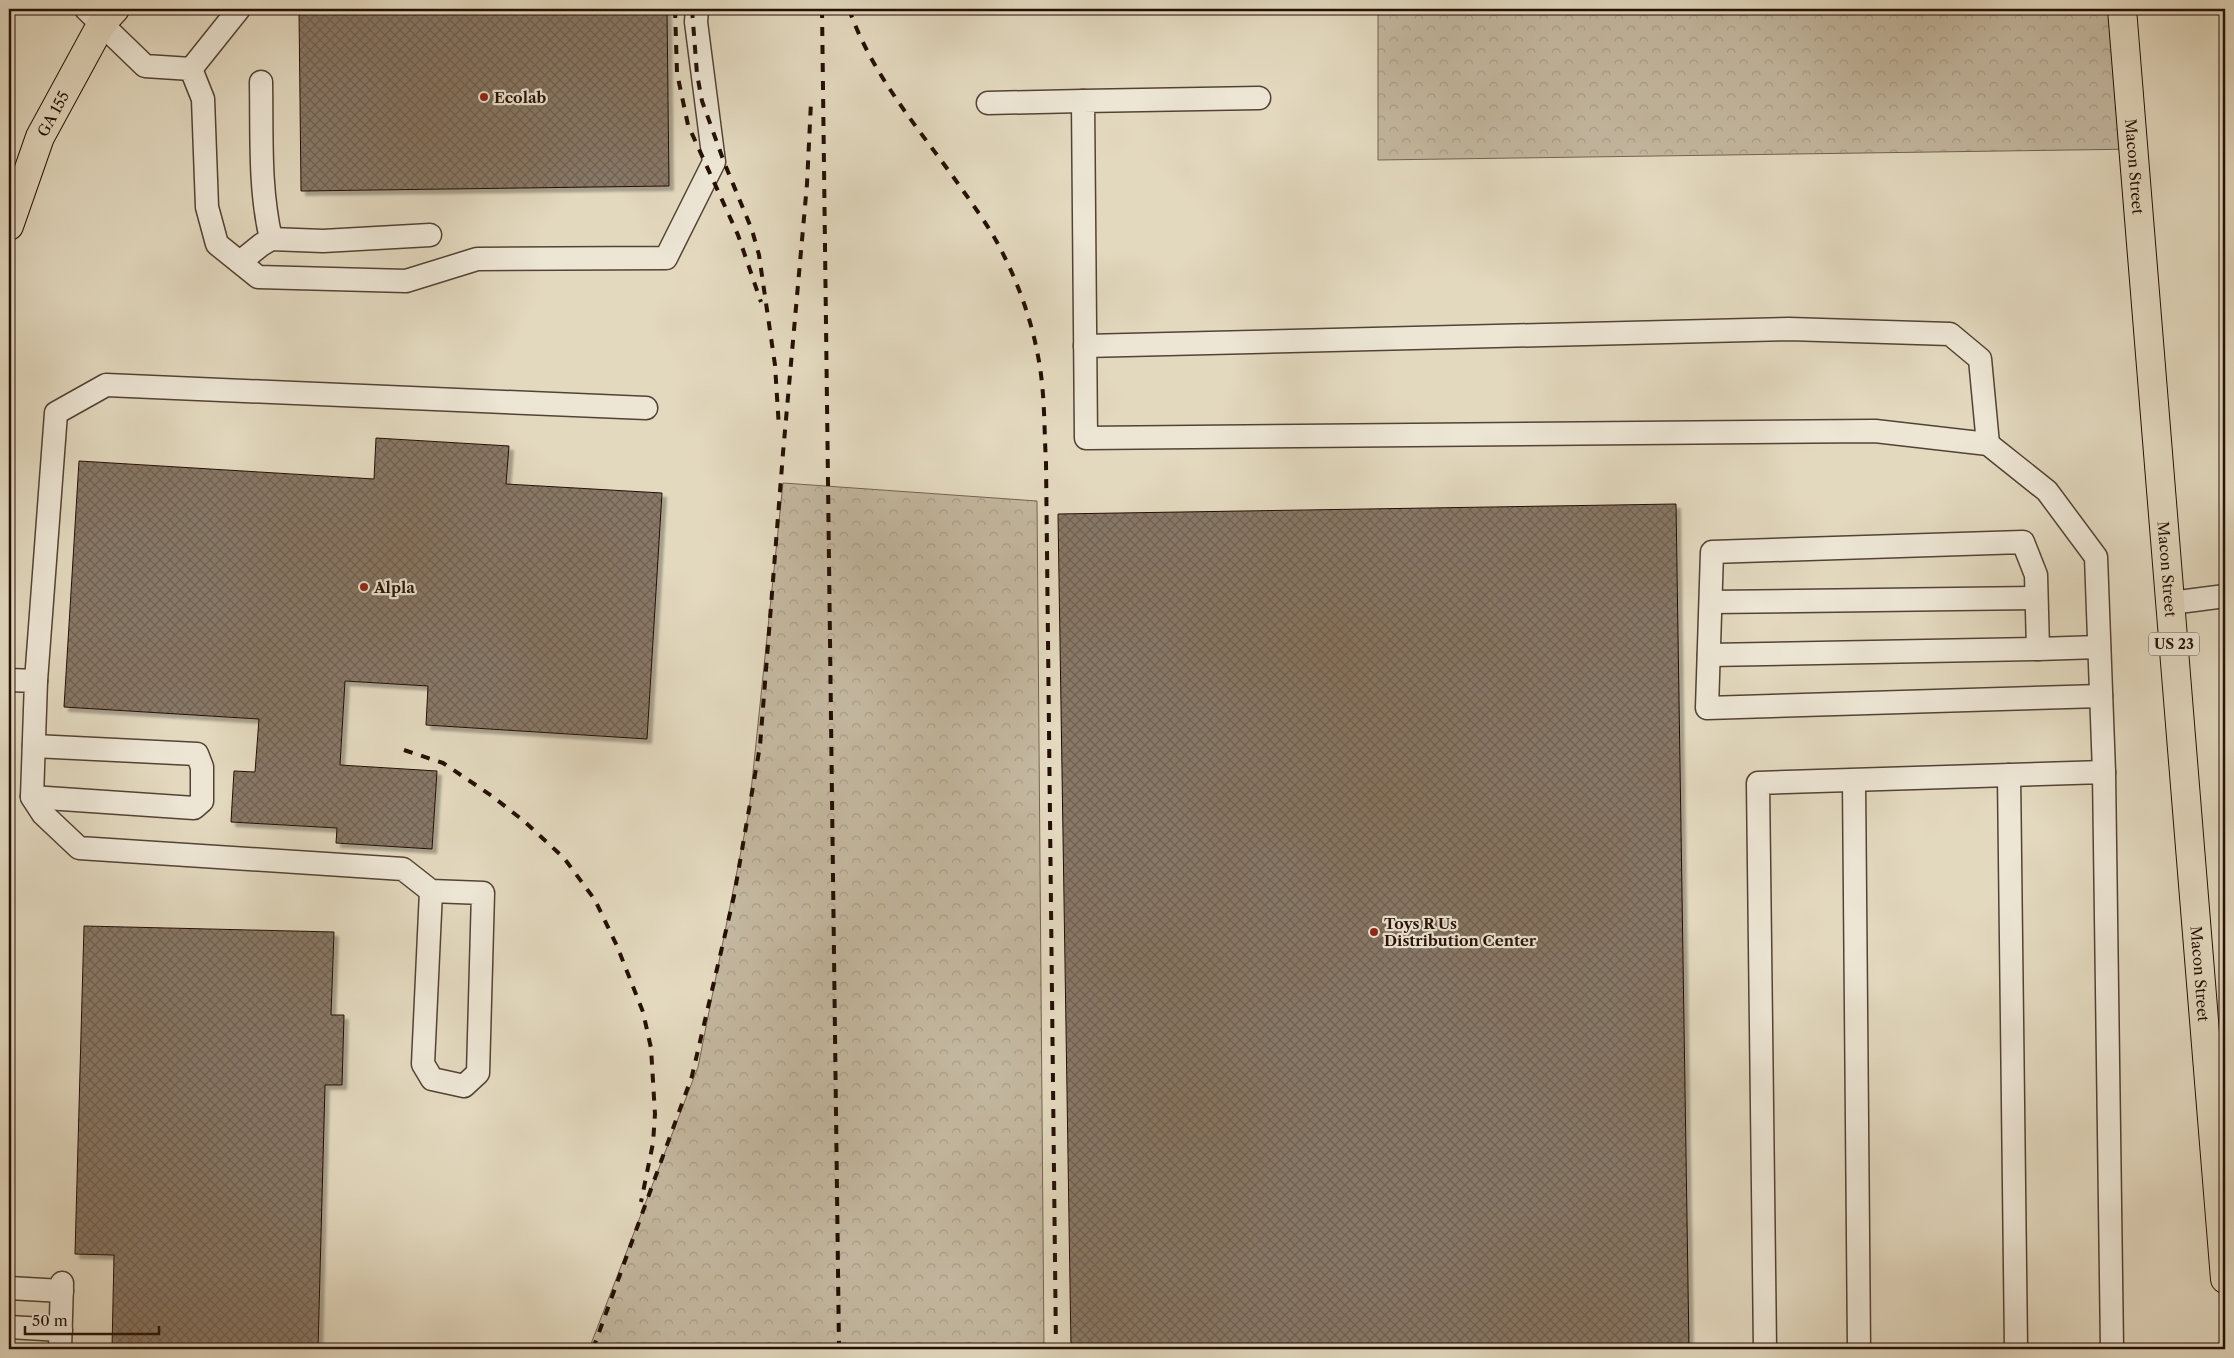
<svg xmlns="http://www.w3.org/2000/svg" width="2234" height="1358" font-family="'Libre Caslon Text',serif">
  <defs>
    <pattern id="forest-crowns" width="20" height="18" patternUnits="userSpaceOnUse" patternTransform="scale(1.25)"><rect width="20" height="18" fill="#c3b79f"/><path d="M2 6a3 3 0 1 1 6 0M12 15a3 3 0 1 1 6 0" fill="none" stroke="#a79c87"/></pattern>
    <pattern id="building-cross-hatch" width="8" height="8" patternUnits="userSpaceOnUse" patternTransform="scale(1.25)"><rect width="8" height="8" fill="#887866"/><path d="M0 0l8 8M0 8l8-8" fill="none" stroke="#6f6152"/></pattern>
    <filter id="shadow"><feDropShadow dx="4.5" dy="4.5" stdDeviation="1" flood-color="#0004"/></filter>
  </defs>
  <rect width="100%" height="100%" fill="#e3d9bf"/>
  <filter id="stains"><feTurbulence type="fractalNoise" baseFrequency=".004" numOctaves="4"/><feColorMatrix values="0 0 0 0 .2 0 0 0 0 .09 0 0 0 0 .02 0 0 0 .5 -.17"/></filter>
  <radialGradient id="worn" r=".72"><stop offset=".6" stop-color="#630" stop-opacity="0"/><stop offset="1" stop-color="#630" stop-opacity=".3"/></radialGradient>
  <g fill="url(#forest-crowns)" stroke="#746352">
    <path d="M 1378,9 L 2117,9 L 2141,149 L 1378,160 Z"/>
    <path d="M 783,483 L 1037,501 L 1044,1349 L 589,1349 L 698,1067 L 749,811 Z"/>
  </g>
  <g fill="url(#building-cross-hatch)" stroke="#250f05" filter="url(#shadow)">
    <path d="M 299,9 L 667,9 L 669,186 L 301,191 Z"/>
    <path d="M 376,438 L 509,446 L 506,484 L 662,493 L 647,739 L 426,725 L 428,686 L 345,681 L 340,765 L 437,771 L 432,849 L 336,843 L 337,828 L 231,822 L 234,771 L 255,772 L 259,719 L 64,707 L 79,461 L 374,479 Z"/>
    <path d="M 1676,504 L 1689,1349 L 1071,1349 L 1058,514 Z"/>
    <path d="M 84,926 L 334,932 L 331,1015 L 344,1015 L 342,1085 L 325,1085 L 318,1349 L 112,1349 L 114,1255 L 75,1254 Z"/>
  </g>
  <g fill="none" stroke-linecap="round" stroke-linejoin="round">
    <g stroke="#544234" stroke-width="25">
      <g id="minor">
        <path d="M 86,9 L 145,66 L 191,69 L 203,99 L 207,207 L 217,244 L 258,277 L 406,281 L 477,259 L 666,258 L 714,162 L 696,22 L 697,9"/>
        <path d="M 191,69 L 239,9"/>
        <path d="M 261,82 C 262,134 259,188 271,239"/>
        <path d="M 1259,98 L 1083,101 L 1086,438 L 1875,431 L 1988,444 L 2047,491 L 2096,557 L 2104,772"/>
        <path d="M 988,103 L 1083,101"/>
        <path d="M 240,262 L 261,245 L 271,239 L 323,241 L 430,235"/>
        <path d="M 1085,346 L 1789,329 L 1950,334 L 1980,359 L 1988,444"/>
        <path d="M 1711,602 L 2036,598"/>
        <path d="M 2171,603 L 2225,596"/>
        <path d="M 2099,647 L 2038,649 L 2036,575 L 2023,542 L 1712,552 L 1707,708 L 2101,696"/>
        <path d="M 1709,655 L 2038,649"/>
        <path d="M 9,680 L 36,681 L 32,797 L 43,814 L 79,848 L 403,869 L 431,891 L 423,1064 L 432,1079 L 464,1086 L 478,1073 L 483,893 L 431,891"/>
        <path d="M 36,681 L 56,413 L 106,385 L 646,408"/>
        <path d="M 2009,775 L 2016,1349"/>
        <path d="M 1854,781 L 1859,1349"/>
        <path d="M 32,797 L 194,808 L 202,801 L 202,767 L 197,754 L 34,746"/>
        <path d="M 9,1288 L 62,1291"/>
        <path d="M 9,1327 L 61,1330"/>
        <path d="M 60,1349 L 62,1283"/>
        <path d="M 1765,1349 L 1758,783 L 2104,772 L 2112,1349"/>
      </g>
    </g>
    <g stroke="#250f05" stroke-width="30">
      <g id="major">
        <path id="s1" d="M 2122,9 L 2225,1279"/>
        <path id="s2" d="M 9,226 L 40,137 L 102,23 L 115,9"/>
      </g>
    </g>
    <use href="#minor" stroke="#ede6d5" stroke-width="22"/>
    <use href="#major" stroke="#e3d9bf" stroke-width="28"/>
    <g stroke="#250f05" stroke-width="4" stroke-dasharray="9 9" stroke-linecap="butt">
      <path d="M 675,9 L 677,73 L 688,125 L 738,235 L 761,302"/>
      <path d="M 692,9 L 697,74 L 702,101 L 724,162 L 752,230 L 759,255 L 775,365 L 779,428"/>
      <path d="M 822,9 L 839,1349"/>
      <path d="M 849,9 C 873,78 922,132 964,192 C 976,209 989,227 999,246 C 1017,280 1031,318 1038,356 C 1045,391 1044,428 1046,463 L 1056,1349"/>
      <path d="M 404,750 L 443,763 L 492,796 L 525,822 L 564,858 L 595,900 L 617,946 L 643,1012 L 651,1048 L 655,1114 L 653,1143 L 641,1202"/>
      <path d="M 593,1349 L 692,1076 L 734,896 L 760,746 L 783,453 L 807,184 L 811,102"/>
    </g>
  </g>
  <g fill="#8f2418" stroke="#ede6d5" stroke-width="2">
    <circle cx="484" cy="97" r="5"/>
    <circle cx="364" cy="587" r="5"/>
    <circle cx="1374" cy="932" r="5"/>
  </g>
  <g text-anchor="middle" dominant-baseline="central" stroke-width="4.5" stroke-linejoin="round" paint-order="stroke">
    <rect fill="#ede6d5" stroke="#615043" stroke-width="1" x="2149" y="632.5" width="50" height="23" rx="4"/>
    <g font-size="14" font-weight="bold" fill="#250f05">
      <text x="2174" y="644">US 23</text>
    </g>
    <g font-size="15" font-weight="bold" fill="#250f05" stroke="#ede6d5" text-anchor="start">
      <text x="494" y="97">Ecolab</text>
      <text x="374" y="587">Alpla</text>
      <text x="1384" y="923">Toys R Us<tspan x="1384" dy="17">Distribution Center</tspan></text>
    </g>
    <g font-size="15" fill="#250f05" stroke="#ede6d5">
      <text stroke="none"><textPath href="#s2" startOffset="121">GA 155</textPath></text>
      <text stroke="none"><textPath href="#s1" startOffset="158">Macon Street</textPath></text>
      <text stroke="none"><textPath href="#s1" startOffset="562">Macon Street</textPath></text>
      <text stroke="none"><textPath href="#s1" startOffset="968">Macon Street</textPath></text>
    </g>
  </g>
  <rect width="2234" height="1358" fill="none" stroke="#e3d9bf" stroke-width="30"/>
  <rect x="10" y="10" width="2214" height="1338" fill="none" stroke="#250f05" stroke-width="2.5"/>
  <rect x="15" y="15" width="2204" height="1328" fill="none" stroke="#250f05"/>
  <path d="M25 1326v8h134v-8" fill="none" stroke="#250f05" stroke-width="2.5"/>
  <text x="32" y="1326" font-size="15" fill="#250f05" stroke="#ede6d5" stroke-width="4" paint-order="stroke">50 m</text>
  <rect width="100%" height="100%" filter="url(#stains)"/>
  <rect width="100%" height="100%" fill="url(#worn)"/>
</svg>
